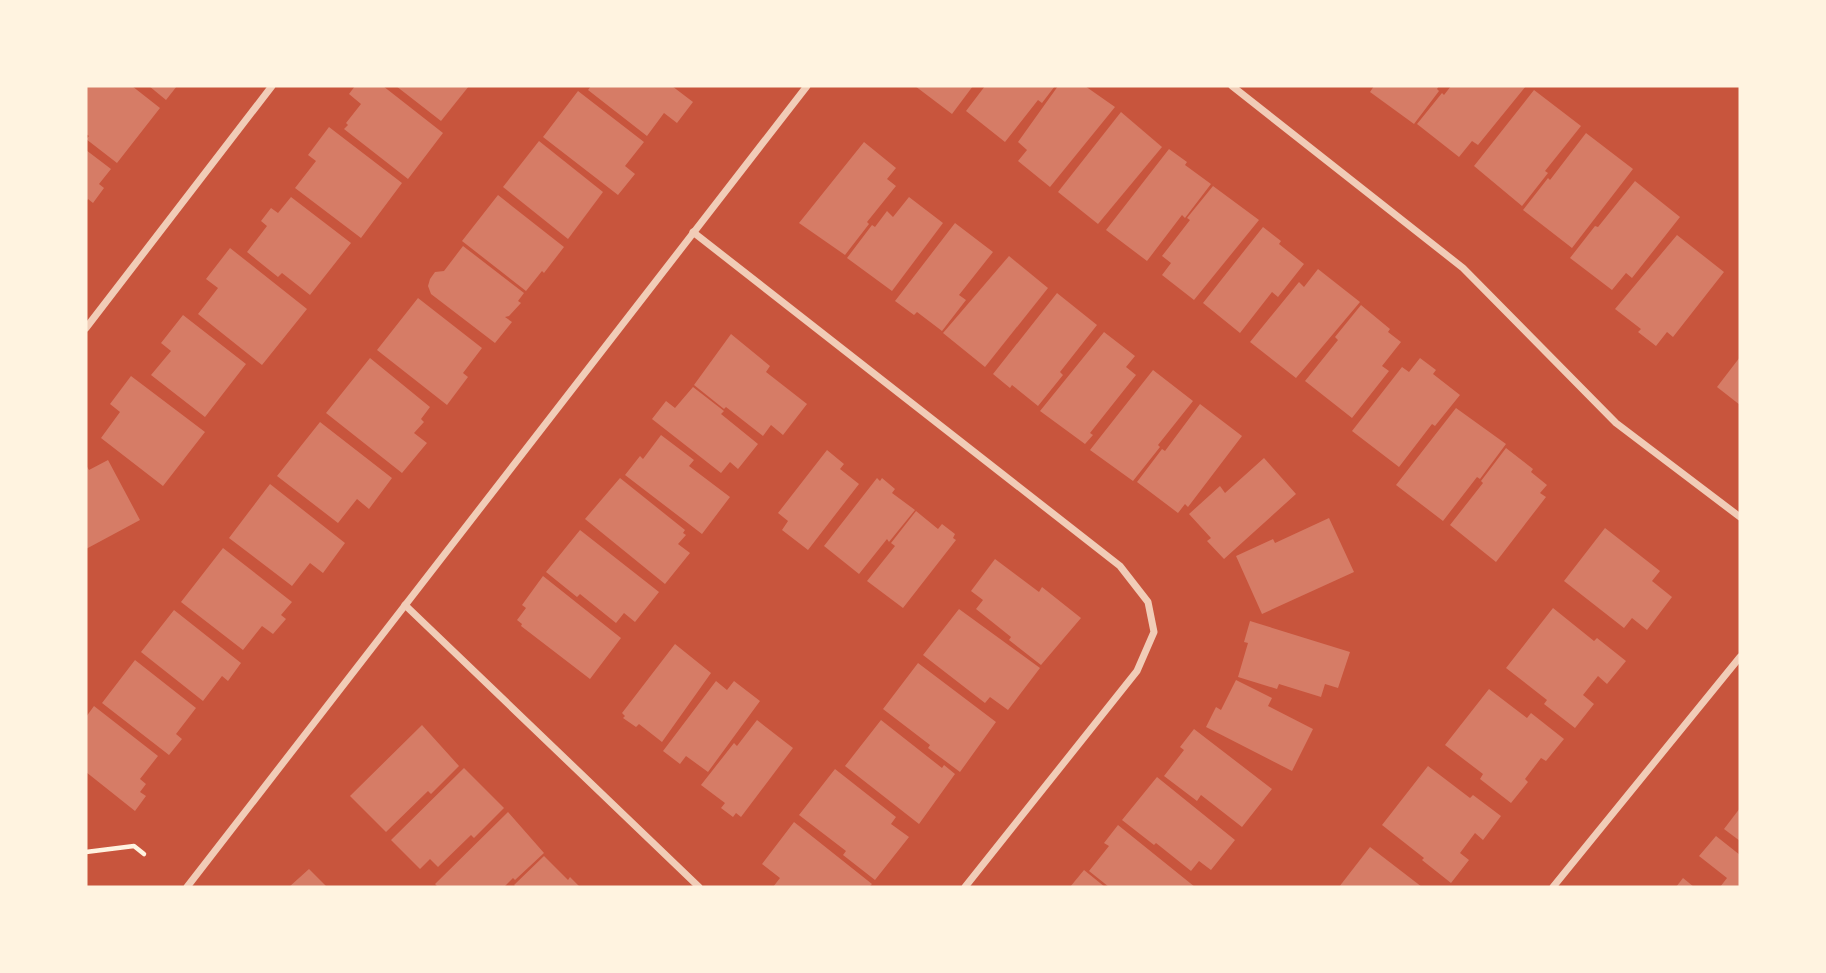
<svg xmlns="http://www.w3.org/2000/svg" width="1826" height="973" font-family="'Alegreya Sans',sans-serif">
  <rect width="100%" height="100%" fill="#c8553d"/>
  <g fill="#d67c66">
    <path d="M 86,86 L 132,86 L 160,108 L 117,163 L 86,139 L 89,136 L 86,134 Z"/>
    <path d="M 149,86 L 177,86 L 166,100 Z"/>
    <path d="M 355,86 L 383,86 L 443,133 L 408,179 L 344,129 L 348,125 L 346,123 L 361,104 L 349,94 Z"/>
    <path d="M 396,86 L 469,86 L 441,121 Z"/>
    <path d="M 591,86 L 672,86 L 693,102 L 677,123 L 664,113 L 647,136 L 588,90 Z"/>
    <path d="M 915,86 L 973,86 L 952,114 Z"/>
    <path d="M 985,86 L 1055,86 L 1042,103 L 1038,100 L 1005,142 L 966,111 Z"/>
    <path d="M 1058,86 L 1085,86 L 1115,107 L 1050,187 L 1018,161 L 1027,150 L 1018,142 Z"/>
    <path d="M 1374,86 L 1439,86 L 1437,89 L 1439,91 L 1414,124 L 1370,92 Z"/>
    <path d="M 1451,86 L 1526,86 L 1478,145 L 1472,141 L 1459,157 L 1417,124 L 1442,93 L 1444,95 Z"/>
    <path d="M 1534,90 L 1581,126 L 1545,171 L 1548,173 L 1522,206 L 1474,166 Z"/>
    <path d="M 578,91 L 644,142 L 625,166 L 635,174 L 618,195 L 543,137 Z"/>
    <path d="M 1121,112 L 1162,147 L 1098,224 L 1058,192 Z"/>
    <path d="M 329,127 L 402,183 L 361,238 L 295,188 L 316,161 L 308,155 Z"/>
    <path d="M 1586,133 L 1633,169 L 1572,248 L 1523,210 L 1548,178 L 1550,180 Z"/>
    <path d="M 539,141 L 603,192 L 568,239 L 503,187 Z"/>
    <path d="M 864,142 L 896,168 L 887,179 L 896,186 L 867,222 L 869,224 L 845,255 L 799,223 Z"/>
    <path d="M 1169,149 L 1187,162 L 1185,165 L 1211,184 L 1185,218 L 1182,215 L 1147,261 L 1106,230 Z"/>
    <path d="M 86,150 L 111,169 L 99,184 L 104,188 L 93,203 L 88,199 L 86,202 Z"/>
    <path d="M 1635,181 L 1680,217 L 1632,278 L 1626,273 L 1612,290 L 1570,258 L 1595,226 L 1598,227 Z"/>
    <path d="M 1213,186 L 1259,220 L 1194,300 L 1162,275 L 1171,263 L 1162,256 L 1190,220 L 1187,218 Z"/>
    <path d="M 498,195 L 564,247 L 544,273 L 542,271 L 526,291 L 462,241 Z"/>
    <path d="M 291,197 L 351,243 L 310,295 L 282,273 L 278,277 L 247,252 L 267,226 L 261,221 L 271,208 L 278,213 Z"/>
    <path d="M 909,197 L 943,223 L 892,291 L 847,258 L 872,225 L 875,227 L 887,211 L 893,217 Z"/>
    <path d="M 955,223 L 993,252 L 959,295 L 966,300 L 942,331 L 917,312 L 914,315 L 895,301 Z"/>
    <path d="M 1263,227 L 1281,241 L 1279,244 L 1304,264 L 1278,297 L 1272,292 L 1240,333 L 1203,303 Z"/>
    <path d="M 1677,235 L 1724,272 L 1673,337 L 1667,332 L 1656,346 L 1638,332 L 1641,329 L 1615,309 Z"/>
    <path d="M 463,246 L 524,293 L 518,301 L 521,303 L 509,316 L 505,317 L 512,322 L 495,343 L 431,294 L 428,286 L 430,279 L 435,272 L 444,271 Z"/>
    <path d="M 230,248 L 307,309 L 262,365 L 198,314 L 218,288 L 206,279 Z"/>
    <path d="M 1009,256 L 1048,288 L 985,367 L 943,333 Z"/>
    <path d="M 1318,269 L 1360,302 L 1296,378 L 1250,342 L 1299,282 L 1304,287 Z"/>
    <path d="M 1057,293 L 1097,325 L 1060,372 L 1063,375 L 1038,406 L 1012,385 L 1010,388 L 993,374 Z"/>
    <path d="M 418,298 L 482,348 L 463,373 L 468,377 L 447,405 L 377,350 Z"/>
    <path d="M 1361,305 L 1390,329 L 1388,332 L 1401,342 L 1382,366 L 1389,371 L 1352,418 L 1305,381 L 1338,340 L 1335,337 Z"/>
    <path d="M 183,315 L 246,364 L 205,417 L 151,375 L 171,351 L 161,343 Z"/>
    <path d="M 1104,332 L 1135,356 L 1126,367 L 1136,375 L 1090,433 L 1093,435 L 1085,444 L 1040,411 Z"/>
    <path d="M 731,334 L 770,366 L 766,372 L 807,404 L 783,435 L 771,425 L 763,436 L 726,407 L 724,409 L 694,385 Z"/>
    <path d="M 1740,357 L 1740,405 L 1717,387 Z"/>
    <path d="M 370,358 L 430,407 L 421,419 L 424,422 L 414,433 L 427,443 L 402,473 L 326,413 Z"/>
    <path d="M 1420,358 L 1436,370 L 1433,374 L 1460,395 L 1435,426 L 1432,424 L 1399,467 L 1352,431 L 1402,367 L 1409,372 Z"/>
    <path d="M 1153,370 L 1193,401 L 1158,445 L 1160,447 L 1133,481 L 1090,450 Z"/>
    <path d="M 131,376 L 205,432 L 163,486 L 101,438 L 120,412 L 110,404 Z"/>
    <path d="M 693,387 L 724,411 L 721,414 L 758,444 L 738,469 L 730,462 L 721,473 L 652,419 L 666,401 L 675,408 Z"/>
    <path d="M 1200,404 L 1242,436 L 1188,507 L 1185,504 L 1178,513 L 1137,482 L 1162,449 L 1165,451 Z"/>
    <path d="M 1456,408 L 1506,444 L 1480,479 L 1477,477 L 1443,521 L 1396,485 Z"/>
    <path d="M 320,422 L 392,478 L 369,509 L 357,499 L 338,523 L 277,476 Z"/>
    <path d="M 661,435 L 694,460 L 689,466 L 730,497 L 702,534 L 625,475 L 640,456 L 643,459 Z"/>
    <path d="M 1506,448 L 1533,469 L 1531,472 L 1547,485 L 1540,493 L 1546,497 L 1496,562 L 1450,525 L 1483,483 L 1481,481 Z"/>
    <path d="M 827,450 L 844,464 L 840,469 L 859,484 L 808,550 L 782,530 L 788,521 L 778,513 Z"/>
    <path d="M 1264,458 L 1296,494 L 1224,559 L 1207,541 L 1211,538 L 1189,514 L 1220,486 L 1225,493 Z"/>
    <path d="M 108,460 L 140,520 L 86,549 L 86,465 L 89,470 Z"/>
    <path d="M 620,478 L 685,530 L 683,533 L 686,535 L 678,544 L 690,553 L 665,584 L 585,519 Z"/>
    <path d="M 877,478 L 880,481 L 882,478 L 895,489 L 892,493 L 915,510 L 889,542 L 887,539 L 859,574 L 824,546 Z"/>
    <path d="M 270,484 L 345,543 L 323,573 L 310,563 L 292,586 L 229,538 Z"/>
    <path d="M 916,511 L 938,529 L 942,524 L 955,534 L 953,538 L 956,540 L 903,608 L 867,581 L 895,546 L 891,543 Z"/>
    <path d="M 1329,518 L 1354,572 L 1262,614 L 1236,556 L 1273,539 L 1275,543 Z"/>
    <path d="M 1605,528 L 1660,571 L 1652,581 L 1672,597 L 1647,630 L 1632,618 L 1624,628 L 1564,581 Z"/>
    <path d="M 580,530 L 659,592 L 635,622 L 624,613 L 616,623 L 580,594 L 577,597 L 546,572 Z"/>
    <path d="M 223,548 L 292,602 L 281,615 L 286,619 L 273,634 L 262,626 L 243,650 L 181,602 Z"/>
    <path d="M 995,559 L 1039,592 L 1042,587 L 1081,618 L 1041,665 L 1009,640 L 1011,637 L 976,609 L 983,600 L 971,591 Z"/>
    <path d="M 543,576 L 621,638 L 590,679 L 521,626 L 522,624 L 517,620 L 526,608 L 522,605 Z"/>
    <path d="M 1553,608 L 1594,641 L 1597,638 L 1626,661 L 1607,684 L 1598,676 L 1583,695 L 1594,704 L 1575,728 L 1544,704 L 1547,700 L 1506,668 Z"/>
    <path d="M 959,609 L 1040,668 L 1008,710 L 990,697 L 985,703 L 923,655 Z"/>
    <path d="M 174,610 L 241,663 L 228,681 L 222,676 L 203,701 L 141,652 Z"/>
    <path d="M 1250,621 L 1350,652 L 1338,688 L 1325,684 L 1321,697 L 1279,684 L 1277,689 L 1238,677 L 1248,643 L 1244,642 Z"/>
    <path d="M 675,644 L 711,673 L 662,742 L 639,724 L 636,727 L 623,718 L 625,716 L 622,713 Z"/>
    <path d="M 135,660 L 196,708 L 176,734 L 182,739 L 169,755 L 102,703 Z"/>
    <path d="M 918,663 L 996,722 L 960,772 L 928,748 L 930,745 L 883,709 Z"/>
    <path d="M 1236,680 L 1272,698 L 1268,706 L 1313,729 L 1292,771 L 1206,727 L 1216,707 L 1221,710 Z"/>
    <path d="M 716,681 L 727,690 L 734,681 L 760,701 L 708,772 L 686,756 L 680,764 L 663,751 Z"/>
    <path d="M 1489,689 L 1527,718 L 1531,713 L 1564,739 L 1546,761 L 1541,758 L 1525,779 L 1528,782 L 1511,803 L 1480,779 L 1483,774 L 1445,745 Z"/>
    <path d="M 94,706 L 158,756 L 140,779 L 146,784 L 140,792 L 146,796 L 135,811 L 86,772 L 86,717 Z"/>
    <path d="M 757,720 L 793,748 L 741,817 L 736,813 L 733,817 L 721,808 L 725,803 L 701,785 L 734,743 L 737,746 Z"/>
    <path d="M 881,720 L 942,768 L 944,765 L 955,774 L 919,824 L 845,766 Z"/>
    <path d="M 422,725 L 459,766 L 431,794 L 428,791 L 386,832 L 350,796 Z"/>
    <path d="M 1194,729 L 1272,789 L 1242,827 L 1201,795 L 1197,801 L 1164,776 L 1184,750 L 1180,747 Z"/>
    <path d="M 1428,766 L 1470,798 L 1473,795 L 1501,816 L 1483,840 L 1475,833 L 1460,853 L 1469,860 L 1451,883 L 1422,860 L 1424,858 L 1382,825 Z"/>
    <path d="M 464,768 L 504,808 L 474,838 L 471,835 L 438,867 L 430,859 L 420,869 L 391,840 Z"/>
    <path d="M 835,769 L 896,817 L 891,824 L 909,837 L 875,880 L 843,855 L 846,851 L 799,815 Z"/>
    <path d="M 1157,777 L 1235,840 L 1211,870 L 1199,861 L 1191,871 L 1156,843 L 1154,845 L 1122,820 Z"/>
    <path d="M 1740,808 L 1740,841 L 1724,829 Z"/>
    <path d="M 508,812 L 544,853 L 515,880 L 513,878 L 504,887 L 438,887 L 435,884 Z"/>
    <path d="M 794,822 L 872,884 L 869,887 L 773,887 L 780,878 L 762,864 Z"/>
    <path d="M 1118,825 L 1195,887 L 1109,887 L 1089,871 L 1109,846 L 1104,843 Z"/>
    <path d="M 1716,836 L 1740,855 L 1740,887 L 1720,887 L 1727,878 L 1699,856 Z"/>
    <path d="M 1370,847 L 1422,887 L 1339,887 Z"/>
    <path d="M 544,856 L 568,880 L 570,877 L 580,887 L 516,887 L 514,885 Z"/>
    <path d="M 309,869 L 327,887 L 289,887 Z"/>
    <path d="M 1084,870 L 1105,887 L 1070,887 Z"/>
    <path d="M 1683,878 L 1694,887 L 1676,887 Z"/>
  </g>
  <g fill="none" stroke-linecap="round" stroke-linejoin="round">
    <path stroke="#fff3e0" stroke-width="4.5" d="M 86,852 L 134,846 L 144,854"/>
    <g stroke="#f1ccb7" stroke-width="7">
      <path d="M 1232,86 L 1463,268 L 1616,423 L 1740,517"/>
      <path d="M 693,232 L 1120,566 L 1148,602 L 1154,632 L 1137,671 L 965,887"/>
      <path d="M 86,328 L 272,86"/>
      <path d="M 405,605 L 699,887"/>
      <path d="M 187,887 L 807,86"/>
      <path d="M 1553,887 L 1740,657"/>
    </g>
  </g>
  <rect width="1826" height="973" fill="none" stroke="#fff3e0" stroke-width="175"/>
</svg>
